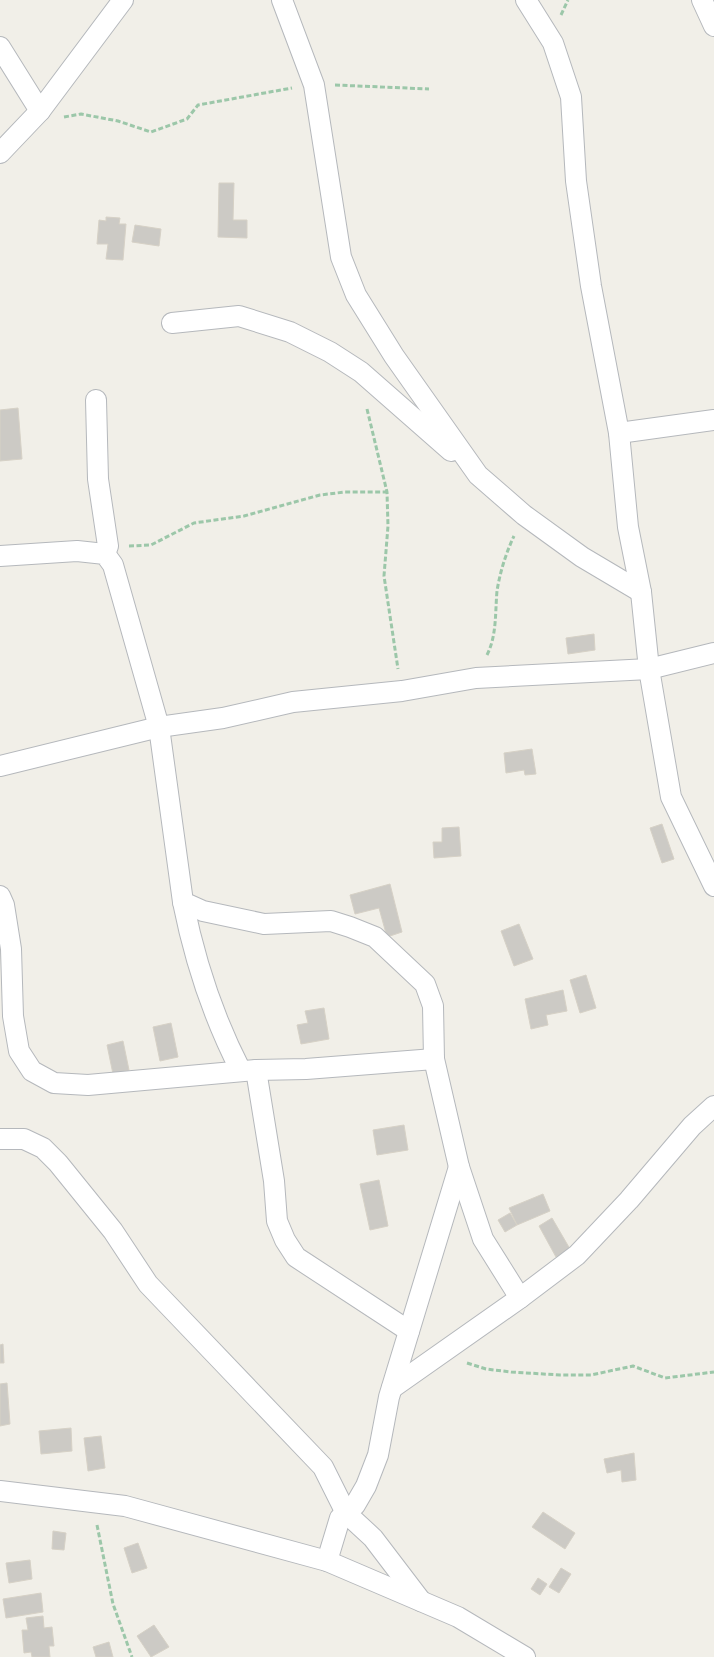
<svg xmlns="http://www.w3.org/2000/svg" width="714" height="1657" font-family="'Alegreya Sans',sans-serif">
  <rect width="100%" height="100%" fill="#f1efe8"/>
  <g fill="#cccac5" stroke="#d6d1c6">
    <path d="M 219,183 L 234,183 L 233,220 L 247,220 L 247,238 L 218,237 Z"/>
    <path d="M 106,217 L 120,218 L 119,224 L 126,224 L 123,260 L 106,259 L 108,244 L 97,244 L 99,220 L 106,221 Z"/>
    <path d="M 135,225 L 161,229 L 159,246 L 132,242 Z"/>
    <path d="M 18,408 L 22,459 L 0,461 L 0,410 Z"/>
    <path d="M 594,634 L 595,650 L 568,654 L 566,638 Z"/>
    <path d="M 532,749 L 536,774 L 525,775 L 524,770 L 506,773 L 504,753 Z"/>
    <path d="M 662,824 L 674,859 L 662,863 L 650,828 Z"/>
    <path d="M 459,827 L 461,856 L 434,858 L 433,842 L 442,842 L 442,828 Z"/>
    <path d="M 390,884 L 402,932 L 387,937 L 379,908 L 355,914 L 350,895 Z"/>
    <path d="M 519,924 L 533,959 L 514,966 L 501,931 Z"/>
    <path d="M 586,975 L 596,1008 L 580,1013 L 570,980 Z"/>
    <path d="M 563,990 L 567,1011 L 546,1015 L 548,1025 L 531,1029 L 525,999 Z"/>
    <path d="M 324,1008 L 329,1039 L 301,1044 L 297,1025 L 308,1023 L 305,1011 Z"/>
    <path d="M 171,1023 L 178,1057 L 160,1061 L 153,1027 Z"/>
    <path d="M 123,1041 L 129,1070 L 113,1074 L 107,1045 Z"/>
    <path d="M 404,1125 L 408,1150 L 377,1155 L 373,1130 Z"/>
    <path d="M 379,1180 L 388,1226 L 370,1230 L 360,1184 Z"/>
    <path d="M 543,1194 L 550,1211 L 517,1225 L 509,1208 Z"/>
    <path d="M 510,1213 L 517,1225 L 505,1232 L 498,1220 Z"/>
    <path d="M 552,1218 L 570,1249 L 556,1257 L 539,1226 Z"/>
    <path d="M 3,1344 L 4,1363 L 0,1363 L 0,1345 Z"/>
    <path d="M 7,1383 L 10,1424 L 0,1426 L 0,1384 Z"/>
    <path d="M 71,1428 L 72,1451 L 41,1454 L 39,1431 Z"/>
    <path d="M 101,1436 L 105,1468 L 88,1471 L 84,1438 Z"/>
    <path d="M 634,1453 L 636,1480 L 622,1482 L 621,1470 L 607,1473 L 604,1459 Z"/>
    <path d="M 543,1512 L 575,1533 L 565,1549 L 532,1527 Z"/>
    <path d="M 53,1531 L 66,1533 L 64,1550 L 52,1549 Z"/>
    <path d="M 138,1543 L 147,1568 L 132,1573 L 124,1548 Z"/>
    <path d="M 30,1560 L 32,1579 L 9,1583 L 6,1563 Z"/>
    <path d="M 561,1568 L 571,1574 L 559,1593 L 549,1587 Z"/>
    <path d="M 538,1578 L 547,1584 L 540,1595 L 531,1589 Z"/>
    <path d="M 41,1593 L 43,1612 L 6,1618 L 3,1599 Z"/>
    <path d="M 43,1616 L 44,1628 L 52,1627 L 54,1646 L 49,1646 L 50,1657 L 32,1657 L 31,1652 L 24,1653 L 22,1630 L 28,1630 L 26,1618 Z"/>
    <path d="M 154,1625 L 169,1647 L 151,1657 L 137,1636 Z"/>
    <path d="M 109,1642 L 113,1657 L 96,1657 L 93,1647 Z"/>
  </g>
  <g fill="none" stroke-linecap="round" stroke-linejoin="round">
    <g stroke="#b5b8bc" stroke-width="22">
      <g id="minor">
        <path d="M 282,0 L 314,85 L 341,257 L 356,295 L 394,356 L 478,475 L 524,515 L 582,557 L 641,592"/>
        <path d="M 526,0 L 553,43 L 571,97 L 576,181 L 591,286 L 619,433 L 628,527 L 641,592 L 649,669 L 671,797 L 714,886"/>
        <path d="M 702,0 L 714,26"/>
        <path d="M 0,47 L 40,111"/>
        <path d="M 0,153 L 40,111 L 123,0"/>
        <path d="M 172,323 L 239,316 L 290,332 L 330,352 L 361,372 L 451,451"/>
        <path d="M 96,400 L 98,479 L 108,546 L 105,554"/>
        <path d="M 619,433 L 714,420"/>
        <path d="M 0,556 L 77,551 L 105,554 L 113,565 L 159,727 L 183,902 L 203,911 L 264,924 L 331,921 L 350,927 L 375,937 L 425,984 L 433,1006 L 434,1059 L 459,1167 L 483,1239 L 520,1298"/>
        <path d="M 0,766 L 159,727 L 223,718 L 293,702 L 402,691 L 476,678 L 649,669 L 714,653"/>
        <path d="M 0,896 L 4,905 L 11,949 L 13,1016 L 19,1051 L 32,1071 L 54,1083 L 88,1085 L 256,1070 L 306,1069 L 434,1059"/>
        <path d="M 183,902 C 195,962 213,1017 241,1071"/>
        <path d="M 256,1070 L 274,1181 L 277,1221 L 285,1240 L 296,1257 L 409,1331"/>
        <path d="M 0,1139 L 24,1139 L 43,1148 L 58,1163 L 113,1231 L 148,1284 L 323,1467 L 346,1513 L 373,1538 L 421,1601"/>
        <path d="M 392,1388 L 520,1298 L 577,1255 L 629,1200 L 692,1126 L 714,1106"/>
        <path d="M 0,1491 L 125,1506 L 327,1561 L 458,1617 L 525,1657"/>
        <path d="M 327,1561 L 340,1518 L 355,1505 L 366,1486 L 378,1455 L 389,1397 L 459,1167"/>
      </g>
    </g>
    <g stroke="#9cc7a9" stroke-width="3" stroke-dasharray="5 2.5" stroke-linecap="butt">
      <path d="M 561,15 L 568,0"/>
      <path d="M 335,85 L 429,89"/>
      <path d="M 64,117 L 81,114 L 118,121 L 151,132 L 187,119 L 198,105 L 292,88"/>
      <path d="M 367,409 L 387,492 L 388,526 L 384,576 L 398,669"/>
      <path d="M 129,546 L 151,545 L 194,523 L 244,516 L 320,495 L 345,492 L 387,492"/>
      <path d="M 487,655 C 497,635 495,613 497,591 C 500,572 506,553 514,536"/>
      <path d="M 467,1363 L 486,1369 L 511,1372 L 560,1375 L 591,1375 L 633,1366 L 665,1378 L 714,1372"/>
      <path d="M 97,1525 L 113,1604 L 132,1657"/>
    </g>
    <use href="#minor" stroke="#fff" stroke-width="20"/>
  </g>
</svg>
